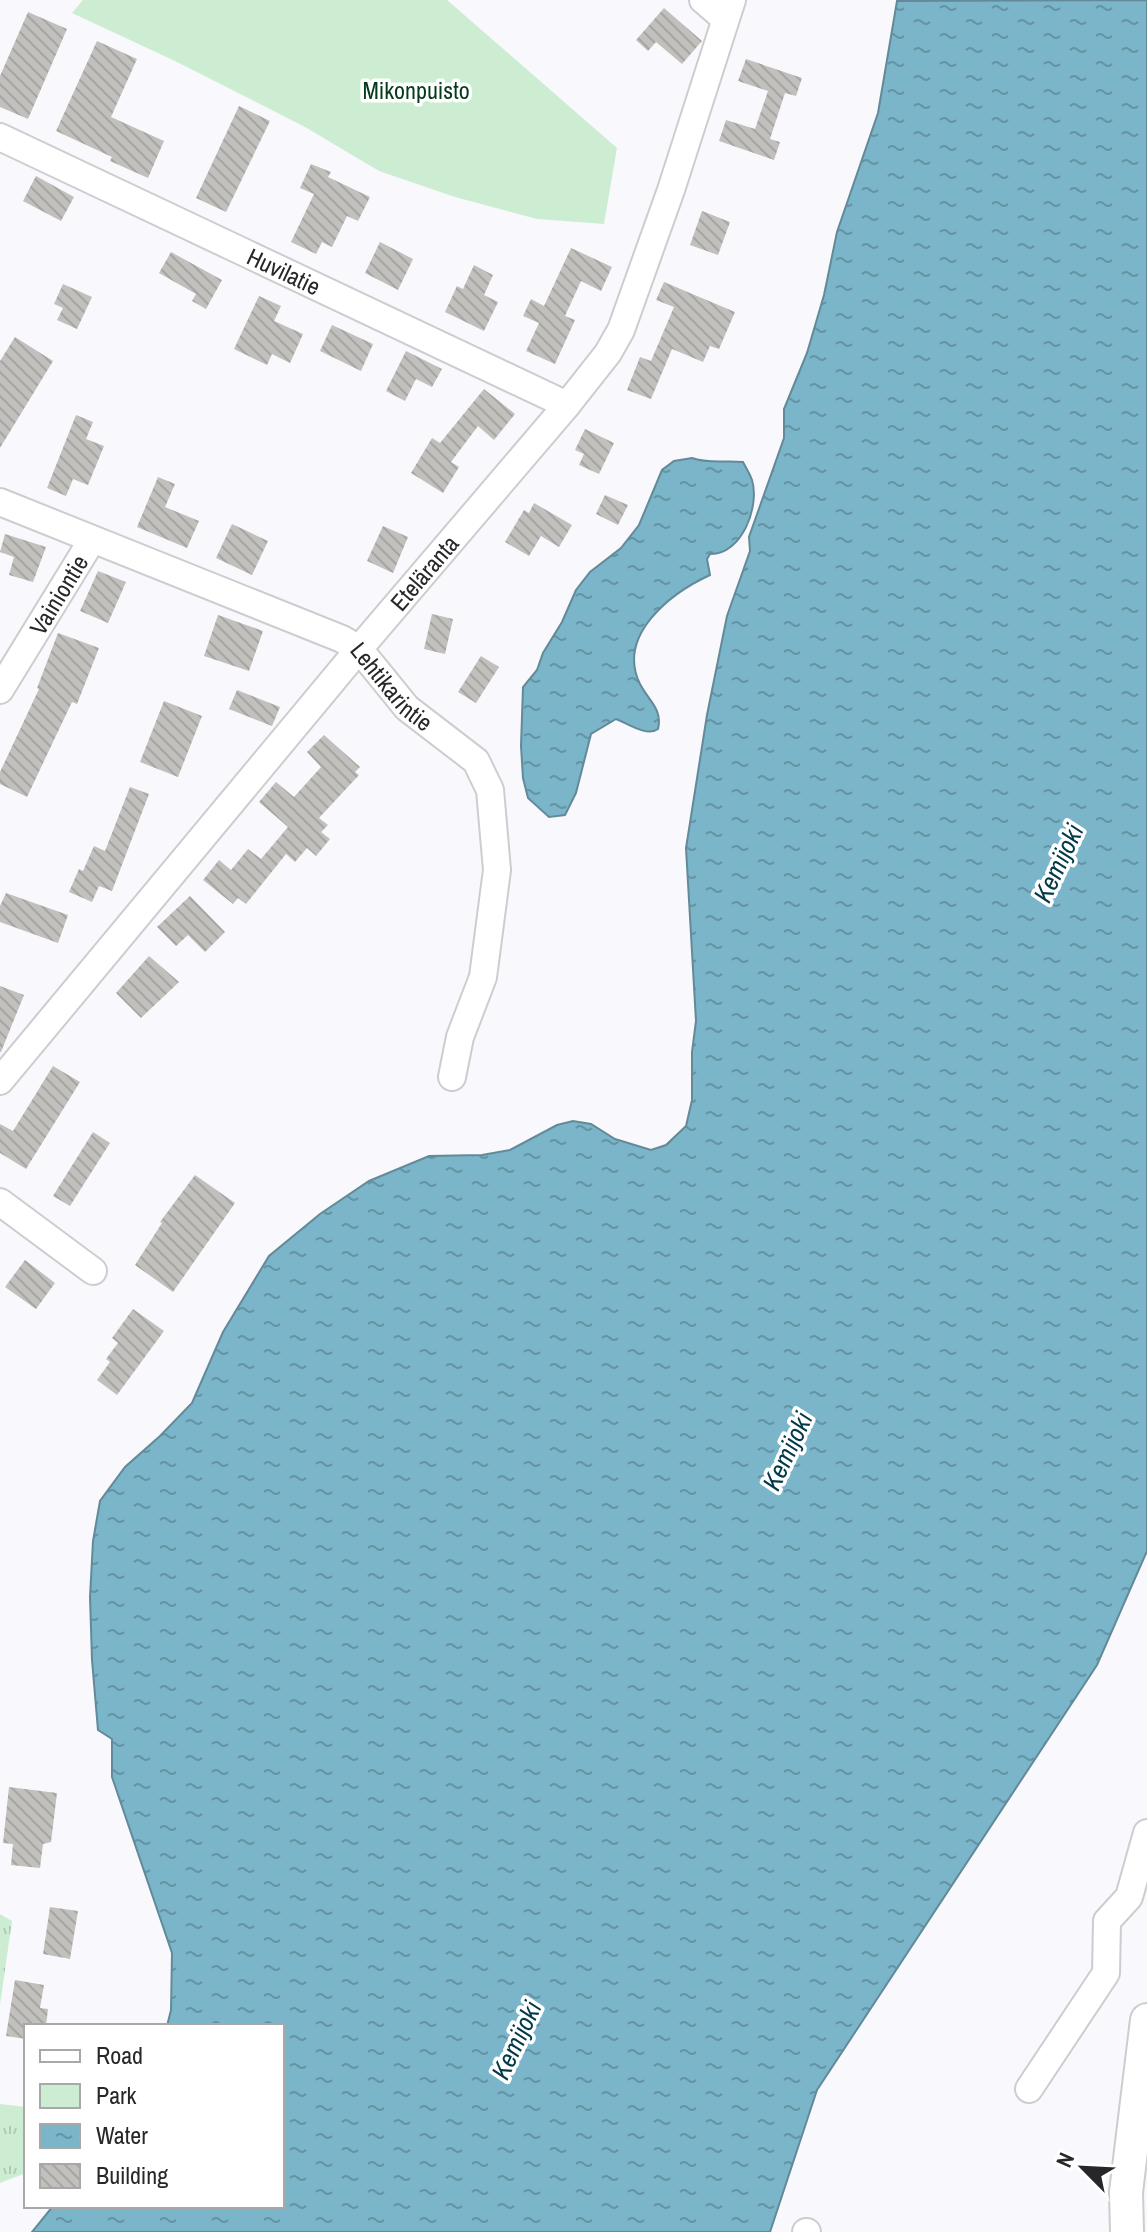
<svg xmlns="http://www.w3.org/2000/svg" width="1147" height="2232" font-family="'Archivo Narrow',sans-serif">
  <defs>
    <pattern id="grass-tufts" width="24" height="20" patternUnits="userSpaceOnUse" patternTransform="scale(2)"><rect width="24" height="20" fill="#cdedd3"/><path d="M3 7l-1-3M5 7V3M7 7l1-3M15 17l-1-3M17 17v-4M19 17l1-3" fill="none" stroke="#b0cbb5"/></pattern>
    <pattern id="water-ripples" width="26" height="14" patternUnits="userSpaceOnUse" patternTransform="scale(2)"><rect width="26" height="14" fill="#7bb5c9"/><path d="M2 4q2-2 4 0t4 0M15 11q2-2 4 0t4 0" fill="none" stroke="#6593a3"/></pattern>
    <pattern id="building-back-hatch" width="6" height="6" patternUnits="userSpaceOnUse" patternTransform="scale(2)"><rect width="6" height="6" fill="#c2c0bd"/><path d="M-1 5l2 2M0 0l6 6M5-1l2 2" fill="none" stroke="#a7a5a2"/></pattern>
  </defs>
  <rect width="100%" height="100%" fill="#f9f8fc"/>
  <g fill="url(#grass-tufts)">
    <path d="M 0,1914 L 12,1921 L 0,2005 Z"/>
    <path d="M 0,2104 L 26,2107 L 26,2173 L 0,2183 Z"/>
  </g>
  <path fill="#cdedd3" d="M 83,0 L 447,0 L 617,148 L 604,224 L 537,219 L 455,197 L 379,171 L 305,127 L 175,61 L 72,13 Z"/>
  <g fill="url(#water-ripples)" stroke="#628a99" stroke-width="2">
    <path d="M 1147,0 L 1147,1551 L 1097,1665 L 817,2090 L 770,2232 L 32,2232 L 53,2206 L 282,2206 L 282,2026 L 167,2026 L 171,2010 L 172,1953 L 112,1777 L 112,1739 L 98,1730 L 92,1660 L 90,1597 L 93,1541 L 100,1501 L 125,1467 L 160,1436 L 192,1403 L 223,1332 L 269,1256 L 320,1214 L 369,1181 L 429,1156 L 482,1155 L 510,1150 L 557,1125 L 573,1121 L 591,1124 L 615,1139 L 651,1150 L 666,1145 L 686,1126 L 692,1100 L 692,1052 L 696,1021 L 686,848 L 707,715 L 727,616 L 750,551 L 749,537 L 784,438 L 784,409 L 807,353 L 824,295 L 837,232 L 878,113 L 897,1 Z"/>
    <path d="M 692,458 C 708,464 726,460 743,462 C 746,468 750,474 752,480 C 760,506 742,555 710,554 L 707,559 L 710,575 C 671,593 616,635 640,684 C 648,700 663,709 658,729 C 647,737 629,724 616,719 L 591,734 L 576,793 L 565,815 L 549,817 L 528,798 L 523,778 L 521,746 L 523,687 L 537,670 L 543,653 L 562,622 L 576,590 L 590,572 L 621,548 L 639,525 L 662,470 L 674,461 Z"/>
  </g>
  <g fill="url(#building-back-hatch)">
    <path d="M 664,8 L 702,41 L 682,64 L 656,42 L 648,51 L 636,40 Z"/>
    <path d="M 28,12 L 67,29 L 28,119 L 0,107 L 0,76 Z"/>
    <path d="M 97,41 L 137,59 L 111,117 L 164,141 L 148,178 L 110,161 L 112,157 L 56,131 Z"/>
    <path d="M 746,59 L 802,78 L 796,96 L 785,93 L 770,139 L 780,142 L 774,160 L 719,141 L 726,120 L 755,129 L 768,91 L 738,81 Z"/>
    <path d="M 239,106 L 270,121 L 226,212 L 196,198 Z"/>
    <path d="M 311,164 L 331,172 L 328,177 L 370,197 L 358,221 L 347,216 L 332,247 L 322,242 L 316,254 L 291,242 L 314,194 L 300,188 Z"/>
    <path d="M 36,176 L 74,197 L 61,221 L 23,201 Z"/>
    <path d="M 702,211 L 730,222 L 718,255 L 690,245 Z"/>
    <path d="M 380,242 L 413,259 L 398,290 L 365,273 Z"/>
    <path d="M 571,248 L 612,267 L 601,291 L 581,281 L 565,316 L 575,320 L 555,364 L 526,351 L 539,323 L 523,316 L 531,299 L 544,306 Z"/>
    <path d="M 171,252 L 222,280 L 206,309 L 192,301 L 196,294 L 159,273 Z"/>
    <path d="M 474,265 L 493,275 L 484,295 L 498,302 L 484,331 L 445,312 L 457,286 L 463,289 Z"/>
    <path d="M 664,282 L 735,312 L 719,349 L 710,346 L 703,362 L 672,349 L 651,399 L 627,390 L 640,357 L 651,361 L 674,307 L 656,300 Z"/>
    <path d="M 63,284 L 92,297 L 77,329 L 57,320 L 63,308 L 54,304 Z"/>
    <path d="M 259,296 L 281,306 L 274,321 L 303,334 L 290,363 L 272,354 L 267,365 L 234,349 Z"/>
    <path d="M 332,325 L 373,344 L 361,371 L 320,351 Z"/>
    <path d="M 15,337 L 53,361 L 0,448 L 0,361 Z"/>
    <path d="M 406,351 L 442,369 L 432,387 L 416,379 L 405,401 L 386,391 Z"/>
    <path d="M 484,389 L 515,414 L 494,440 L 478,426 L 451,462 L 459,467 L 443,493 L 411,473 L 432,438 L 440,443 Z"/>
    <path d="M 76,415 L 93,422 L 86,439 L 104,446 L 88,485 L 73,479 L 66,496 L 47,488 Z"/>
    <path d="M 585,429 L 614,443 L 599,474 L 579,465 L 584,454 L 575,450 Z"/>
    <path d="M 158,477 L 175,484 L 165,507 L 199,521 L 187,548 L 137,527 Z"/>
    <path d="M 605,495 L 628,505 L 618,525 L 596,514 Z"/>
    <path d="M 534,503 L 572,525 L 559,547 L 541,536 L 529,556 L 505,542 L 524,510 L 529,513 Z"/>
    <path d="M 232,524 L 268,541 L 252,575 L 216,558 Z"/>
    <path d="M 383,526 L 408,537 L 393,573 L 367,561 Z"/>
    <path d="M 5,534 L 46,547 L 33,582 L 9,575 L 14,557 L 0,552 Z"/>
    <path d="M 98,571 L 126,582 L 108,623 L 80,611 Z"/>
    <path d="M 432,614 L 453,619 L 445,654 L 424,649 Z"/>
    <path d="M 218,615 L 263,631 L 249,671 L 204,656 Z"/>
    <path d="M 58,633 L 99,648 L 77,704 L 72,702 L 27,797 L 0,784 L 0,772 L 39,689 L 37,688 Z"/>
    <path d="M 481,656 L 499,667 L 476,703 L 458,692 Z"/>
    <path d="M 237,690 L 280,707 L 272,726 L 229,709 Z"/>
    <path d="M 164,701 L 202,716 L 178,777 L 140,762 Z"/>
    <path d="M 324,735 L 360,767 L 355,772 L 359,775 L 319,818 L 328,825 L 321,832 L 330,839 L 316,856 L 307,848 L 295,862 L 286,854 L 246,904 L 238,898 L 233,904 L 203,880 L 219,860 L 231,870 L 248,849 L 261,859 L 288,827 L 259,802 L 276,782 L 294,797 L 321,767 L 307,752 Z"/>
    <path d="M 130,787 L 149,794 L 112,891 L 99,886 L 92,902 L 69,892 L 79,869 L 83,871 L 94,846 L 105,851 Z"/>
    <path d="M 6,893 L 68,915 L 58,943 L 0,922 L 0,906 Z"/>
    <path d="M 190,896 L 225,932 L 205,952 L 188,935 L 176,946 L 157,927 Z"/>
    <path d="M 149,956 L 179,982 L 141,1018 L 116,993 Z"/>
    <path d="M 0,986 L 24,995 L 1,1052 L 0,1052 Z"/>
    <path d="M 53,1066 L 80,1082 L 26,1169 L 0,1153 L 0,1124 L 13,1131 Z"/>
    <path d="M 93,1132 L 110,1143 L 70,1206 L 53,1196 Z"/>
    <path d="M 195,1175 L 235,1203 L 173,1292 L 135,1265 L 162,1223 L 160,1222 Z"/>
    <path d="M 25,1260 L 55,1283 L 36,1309 L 5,1287 Z"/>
    <path d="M 133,1309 L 164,1331 L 117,1395 L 97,1380 L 110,1362 L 106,1359 L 118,1343 L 112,1338 Z"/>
    <path d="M 9,1787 L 57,1793 L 51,1842 L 43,1844 L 40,1868 L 11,1865 L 13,1844 L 3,1843 Z"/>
    <path d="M 50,1907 L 78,1911 L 70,1959 L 43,1954 Z"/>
    <path d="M 15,1980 L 44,1985 L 40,2008 L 48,2009 L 46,2026 L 31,2024 L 26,2026 L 26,2039 L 6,2036 Z"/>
  </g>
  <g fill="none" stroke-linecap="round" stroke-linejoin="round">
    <g stroke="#cdcdd0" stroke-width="30">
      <g id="minor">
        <path d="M 703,0 L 725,19"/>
        <path id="s1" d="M 0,137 L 567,405"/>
        <path id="s2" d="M 0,502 L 342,639 L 359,649 L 407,708 L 476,761 L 490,790 L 497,870 L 483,977 L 460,1037 L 452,1077"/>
        <path id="s3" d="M 0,690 L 92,540"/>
        <path id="s4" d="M 0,1081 L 359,649 L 567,405 L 608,353 L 621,330 L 671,190 L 732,0"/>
        <path d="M 0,1202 L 93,1271"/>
        <path d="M 1029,2089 L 1106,1973 L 1107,1921 L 1129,1897 L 1147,1833"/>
        <path d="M 806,2232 L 807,2232"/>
      </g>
    </g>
    <g stroke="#cdcdd0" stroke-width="36">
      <path id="major" d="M 1127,2232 L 1126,2192 L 1147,2020"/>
    </g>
    <use href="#minor" stroke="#fff" stroke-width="26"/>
    <use href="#major" stroke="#fff" stroke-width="32"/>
  </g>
  <g text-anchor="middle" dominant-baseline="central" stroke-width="7" stroke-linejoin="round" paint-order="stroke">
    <g font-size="24" fill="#053a1a" stroke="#fff">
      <text x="416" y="90">Mikonpuisto</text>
    </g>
    <g font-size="24" fill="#272628" stroke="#fff">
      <text stroke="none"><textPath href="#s1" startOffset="314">Huvilatie</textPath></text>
      <text stroke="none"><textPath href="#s4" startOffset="662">Eteläranta</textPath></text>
      <text stroke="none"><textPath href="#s3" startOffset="112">Vainiontie</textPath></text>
      <text stroke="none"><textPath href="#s2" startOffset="438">Lehtikarintie</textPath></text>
    </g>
    <g font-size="26" font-style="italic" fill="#013948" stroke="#fff">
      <text transform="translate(1058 863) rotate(-65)">Kemijoki</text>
      <text transform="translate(787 1451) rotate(-65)">Kemijoki</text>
      <text transform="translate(516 2040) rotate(-65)">Kemijoki</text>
    </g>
  </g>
  <rect x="24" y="2024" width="260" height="184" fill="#ffffff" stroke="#a9a8a9" stroke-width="2"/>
  <rect x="40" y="2050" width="40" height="12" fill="#ffffff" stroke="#a9a8a9" stroke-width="2"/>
  <text x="96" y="2064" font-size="24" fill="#272628">Road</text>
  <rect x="40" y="2084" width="40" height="24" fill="#cdedd3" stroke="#a9a8a9" stroke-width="2"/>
  <text x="96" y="2104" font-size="24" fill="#272628">Park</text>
  <rect x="40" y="2124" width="40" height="24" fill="url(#water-ripples)" stroke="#a9a8a9" stroke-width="2"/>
  <text x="96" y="2144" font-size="24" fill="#272628">Water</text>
  <rect x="40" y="2164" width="40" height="24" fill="url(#building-back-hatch)" stroke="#a9a8a9" stroke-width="2"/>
  <text x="96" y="2184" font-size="24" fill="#272628">Building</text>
  <g transform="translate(1083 2168) rotate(294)" stroke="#ffffff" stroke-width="6" paint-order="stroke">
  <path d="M0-6L14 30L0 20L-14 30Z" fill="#272628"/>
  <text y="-12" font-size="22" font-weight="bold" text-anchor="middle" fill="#272628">N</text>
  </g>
</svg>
